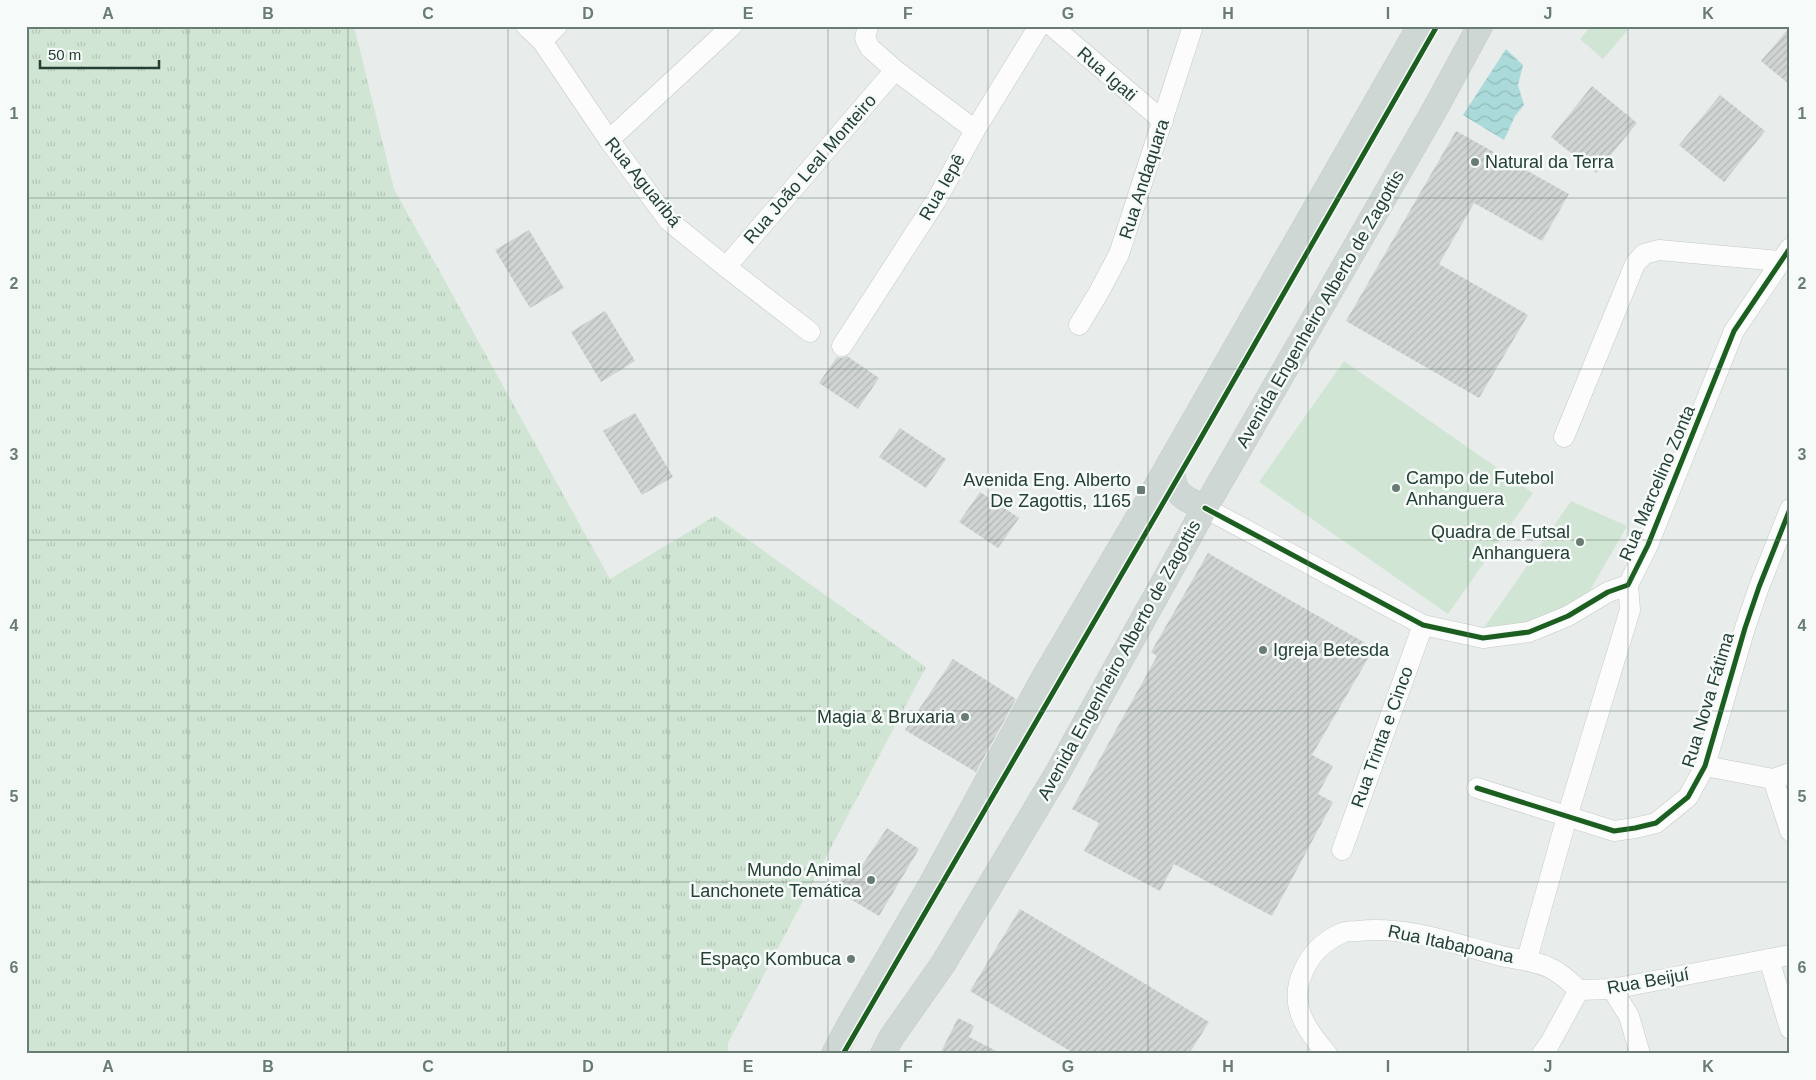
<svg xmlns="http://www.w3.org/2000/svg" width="1816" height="1080" font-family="Arial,sans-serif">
  <defs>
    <pattern id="grass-tufts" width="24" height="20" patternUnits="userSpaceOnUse" patternTransform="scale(1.25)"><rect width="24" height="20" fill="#d1e5d5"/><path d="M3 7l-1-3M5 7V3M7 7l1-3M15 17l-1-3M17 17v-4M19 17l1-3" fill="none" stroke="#b3c6b7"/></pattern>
    <pattern id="water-waves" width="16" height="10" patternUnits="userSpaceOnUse" patternTransform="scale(1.25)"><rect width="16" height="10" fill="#aadad9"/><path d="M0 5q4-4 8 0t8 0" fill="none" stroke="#92bcbb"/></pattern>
    <pattern id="building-hatch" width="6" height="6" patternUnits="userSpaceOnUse" patternTransform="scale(1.25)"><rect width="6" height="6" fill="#d0d5d3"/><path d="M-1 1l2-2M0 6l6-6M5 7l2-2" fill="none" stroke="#b2b8b6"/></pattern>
  </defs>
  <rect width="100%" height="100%" fill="#e8ecea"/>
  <path fill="url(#grass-tufts)" d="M 26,26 L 354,26 L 394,189 L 610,579 L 715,516 L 926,667 L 728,1043 L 728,1054 L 26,1054 Z"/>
  <g fill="#d1e5d5">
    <path d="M 1591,26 L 1631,26 L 1603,59 L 1580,39 Z"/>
    <path d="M 1344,361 L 1533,493 L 1448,614 L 1259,482 Z"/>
    <path d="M 1571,501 L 1627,526 L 1589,592 L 1560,615 L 1479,634 C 1511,591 1540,545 1571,501 Z"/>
  </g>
  <path fill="url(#water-waves)" d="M 1506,49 L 1523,65 L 1518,85 L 1524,105 L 1515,116 L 1504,140 L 1463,115 Z"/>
  <g fill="url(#building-hatch)">
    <path d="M 1790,27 L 1790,85 L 1761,61 Z"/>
    <path d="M 1592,86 L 1637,123 L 1596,173 L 1551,137 Z"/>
    <path d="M 1720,95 L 1765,131 L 1724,182 L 1679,145 Z"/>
    <path d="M 1456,131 L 1569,194 L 1542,241 L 1474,203 L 1439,264 L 1528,315 L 1479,398 L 1346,321 Z"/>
    <path d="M 529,230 L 564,288 L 530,308 L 495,250 Z"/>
    <path d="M 605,311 L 635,361 L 601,382 L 571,332 Z"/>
    <path d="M 847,356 L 879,378 L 858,409 L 819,383 L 837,357 L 842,358 Z"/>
    <path d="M 635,413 L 673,477 L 642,495 L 603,431 Z"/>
    <path d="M 900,428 L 946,459 L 926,488 L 879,457 Z"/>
    <path d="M 980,492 L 1019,518 L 998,548 L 959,522 Z"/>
    <path d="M 1208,553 L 1374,648 L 1312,755 L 1333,766 L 1318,794 L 1333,802 L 1272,916 L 1174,864 L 1160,891 L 1084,851 L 1099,823 L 1072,809 L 1157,656 L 1151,652 Z"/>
    <path d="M 953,659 L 1016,699 L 976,772 L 905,730 Z"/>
    <path d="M 887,828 L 919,849 L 879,916 L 835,890 L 847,869 L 863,864 Z"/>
    <path d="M 1020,909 L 1209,1022 L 1189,1054 L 1075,1054 L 970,991 Z"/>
    <path d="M 958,1018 L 974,1026 L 969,1037 L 1002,1054 L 940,1054 Z"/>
  </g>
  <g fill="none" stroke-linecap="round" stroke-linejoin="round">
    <g stroke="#c5c9c7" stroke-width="21">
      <g id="minor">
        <path d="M 526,26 L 542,41 L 609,140 L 669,221 L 726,267 L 810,332"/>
        <path d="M 868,26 L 865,38 L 870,48 L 895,70 L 975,130"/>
        <path d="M 1052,26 L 1163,121"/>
        <path d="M 542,41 L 557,26"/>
        <path d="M 609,140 L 732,26"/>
        <path d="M 726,267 L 895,70"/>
        <path d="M 1079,325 L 1099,292 L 1119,254 L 1193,26"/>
        <path d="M 842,346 L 937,199 L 975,130 L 1039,26"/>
        <path d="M 1564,437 L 1635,264 L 1644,254 L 1659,250 L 1780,261"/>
        <path d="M 1205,508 L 1423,625 L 1483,638 L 1529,632 L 1568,616 L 1608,592 L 1628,585 L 1648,545 L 1734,331 L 1790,248"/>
        <path d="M 1705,766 L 1773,779 L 1790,773"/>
        <path d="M 1773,779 L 1790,831"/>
        <path d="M 1477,788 L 1614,831 L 1635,828 L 1656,823 L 1688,797 L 1705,766 L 1745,628 L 1759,587 L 1790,509"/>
        <path d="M 1342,850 L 1423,625"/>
        <path d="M 1527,959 L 1567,817 L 1630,610 L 1628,585"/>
        <path d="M 1769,959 L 1790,1029"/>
        <path d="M 1612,989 L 1629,1016 L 1640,1054"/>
        <path d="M 1579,990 L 1612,989 L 1790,955"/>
        <path d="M 1327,1054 C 1306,1029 1288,1005 1303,972 C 1310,955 1324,941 1342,933 C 1346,931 1352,931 1357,931 C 1405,925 1455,944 1501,956 C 1519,960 1535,960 1552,969 C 1562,974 1571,983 1579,990"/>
        <path d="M 1542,1054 L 1550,1043 L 1579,990"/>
      </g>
    </g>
    <g stroke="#c3cac7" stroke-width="26">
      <g id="major">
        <path d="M 1171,461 C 1173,492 1176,495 1205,508"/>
        <path d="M 834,1054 L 851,1022 L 932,883 L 1042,681 L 1148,501 L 1420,26"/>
        <path d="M 883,1054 L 891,1038 L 943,964 L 1058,772 L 1205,508 L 1435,109 L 1480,26"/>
      </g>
    </g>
    <use href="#minor" stroke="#fcfcfc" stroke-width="20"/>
    <use href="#major" stroke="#cfd7d4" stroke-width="25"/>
    <g stroke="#f6faf8" stroke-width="8">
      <g id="cycleway">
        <path d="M 1205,508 L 1423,625 L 1483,638 L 1529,632 L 1568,616 L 1608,592 L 1628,585 L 1648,545 L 1734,331 L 1790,248"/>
        <path d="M 1477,788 L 1614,831 L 1635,828 L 1656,823 L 1688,797 L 1705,766 L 1745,628 L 1759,587 L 1790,509"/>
        <path d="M 843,1054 L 1198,443 L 1437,26"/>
      </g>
    </g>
    <use href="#cycleway" stroke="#1b5e20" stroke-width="5"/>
  </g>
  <path fill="none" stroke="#697c74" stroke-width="1" stroke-opacity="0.55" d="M 188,26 L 188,1054M 348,26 L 348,1054M 508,26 L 508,1054M 668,26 L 668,1054M 828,26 L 828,1054M 988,26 L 988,1054M 1148,26 L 1148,1054M 1308,26 L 1308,1054M 1468,26 L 1468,1054M 1628,26 L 1628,1054M 26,198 L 1790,198M 26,369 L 1790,369M 26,540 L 1790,540M 26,711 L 1790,711M 26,882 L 1790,882"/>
  <g fill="#697c74" stroke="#f6faf8" stroke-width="2">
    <circle cx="1475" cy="162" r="5"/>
    <circle cx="1396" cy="488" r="5"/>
    <rect x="1136" y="485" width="10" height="10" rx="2.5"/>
    <circle cx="1580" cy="542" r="5"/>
    <circle cx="1263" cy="650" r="5"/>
    <circle cx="965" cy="717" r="5"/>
    <circle cx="871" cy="880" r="5"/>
    <circle cx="851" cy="959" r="5"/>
  </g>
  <g text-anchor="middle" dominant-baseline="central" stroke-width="5" stroke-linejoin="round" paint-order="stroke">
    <g font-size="18" fill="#244034" stroke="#f6faf8">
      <text transform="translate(1107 74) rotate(41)">Rua Igati</text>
      <text transform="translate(810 169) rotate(-49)">Rua João Leal Monteiro</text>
      <text transform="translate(1144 179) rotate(-72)">Rua Andaquara</text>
      <text transform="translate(643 182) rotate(51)">Rua Aguaribá</text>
      <text transform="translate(942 187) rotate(-60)">Rua Iepê</text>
      <text transform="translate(1320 309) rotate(-60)">Avenida Engenheiro Alberto de Zagottis</text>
      <text transform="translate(1657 483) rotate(-67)">Rua Marcelino Zonta</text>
      <text transform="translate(1119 660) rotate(-61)">Avenida Engenheiro Alberto de Zagottis</text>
      <text transform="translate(1708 700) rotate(-73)">Rua Nova Fátima</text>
      <text transform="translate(1382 737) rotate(-70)">Rua Trinta e Cinco</text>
      <text transform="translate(1451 944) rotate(12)">Rua Itabapoana</text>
      <text transform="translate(1648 981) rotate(-10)">Rua Beijuí</text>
    </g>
    <g font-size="18" fill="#244034" stroke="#f6faf8" text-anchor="end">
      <text x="1485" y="162" text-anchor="start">Natural da Terra</text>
      <text x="1406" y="478" text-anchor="start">Campo de Futebol<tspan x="1406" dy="21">Anhanguera</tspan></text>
      <text x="1131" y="480">Avenida Eng. Alberto<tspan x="1131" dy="21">De Zagottis, 1165</tspan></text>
      <text x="1570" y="532">Quadra de Futsal<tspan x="1570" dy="21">Anhanguera</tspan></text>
      <text x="1273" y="650" text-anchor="start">Igreja Betesda</text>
      <text x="955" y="717">Magia &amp; Bruxaria</text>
      <text x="861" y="870">Mundo Animal<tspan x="861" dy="21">Lanchonete Temática</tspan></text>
      <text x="841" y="959">Espaço Kombuca</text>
    </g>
  </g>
  <rect width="1816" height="1080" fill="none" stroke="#f6faf8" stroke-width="55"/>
  <path d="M40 60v8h119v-8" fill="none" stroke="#244034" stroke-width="2.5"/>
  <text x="48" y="60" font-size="15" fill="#244034" stroke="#f6faf8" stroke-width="4" paint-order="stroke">50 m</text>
  <rect x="28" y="28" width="1760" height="1024" fill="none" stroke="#697c74" stroke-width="2"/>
  <g font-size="16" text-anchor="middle" font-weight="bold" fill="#697c74">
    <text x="108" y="19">A</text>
    <text x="268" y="19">B</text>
    <text x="428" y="19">C</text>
    <text x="588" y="19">D</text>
    <text x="748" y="19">E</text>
    <text x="908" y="19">F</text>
    <text x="1068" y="19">G</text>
    <text x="1228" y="19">H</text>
    <text x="1388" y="19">I</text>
    <text x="1548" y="19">J</text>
    <text x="1708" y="19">K</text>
    <text x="14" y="119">1</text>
    <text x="1802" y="119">1</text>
    <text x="14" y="289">2</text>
    <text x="1802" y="289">2</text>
    <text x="14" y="460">3</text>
    <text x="1802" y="460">3</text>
    <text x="14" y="631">4</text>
    <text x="1802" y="631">4</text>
    <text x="14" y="802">5</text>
    <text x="1802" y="802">5</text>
    <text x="14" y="973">6</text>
    <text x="1802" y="973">6</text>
    <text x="108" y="1072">A</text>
    <text x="268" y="1072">B</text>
    <text x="428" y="1072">C</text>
    <text x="588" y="1072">D</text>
    <text x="748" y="1072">E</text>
    <text x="908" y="1072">F</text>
    <text x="1068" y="1072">G</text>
    <text x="1228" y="1072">H</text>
    <text x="1388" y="1072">I</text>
    <text x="1548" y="1072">J</text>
    <text x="1708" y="1072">K</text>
  </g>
</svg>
